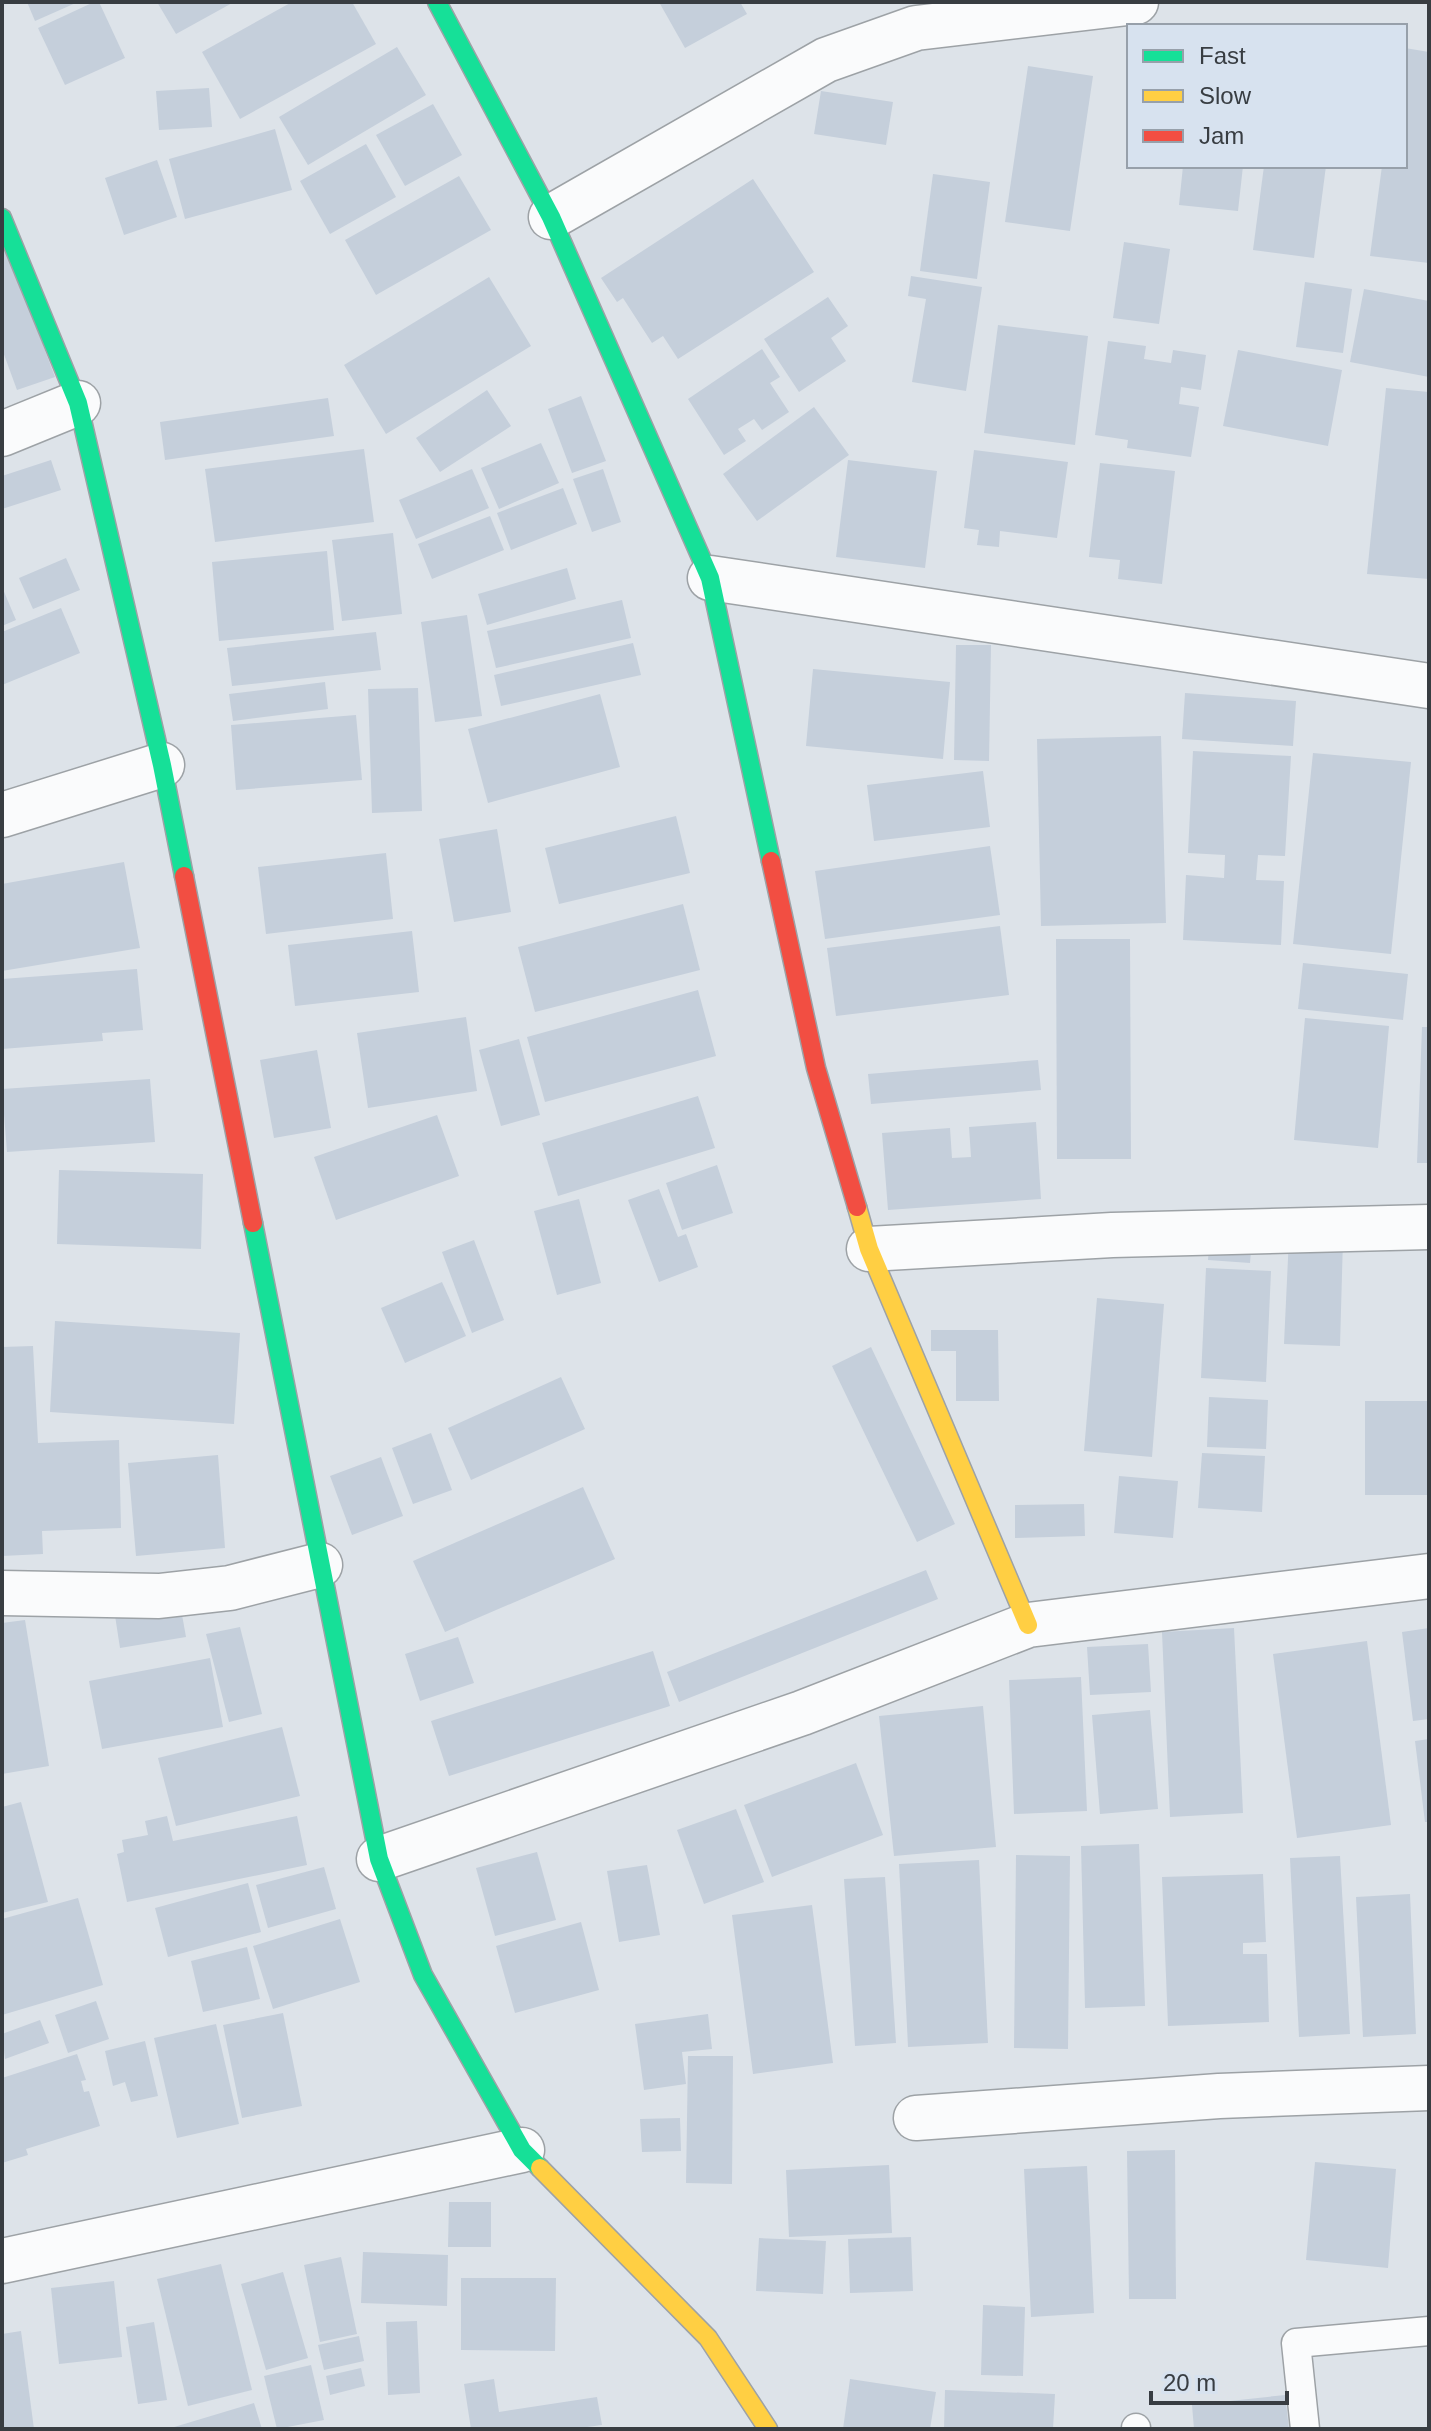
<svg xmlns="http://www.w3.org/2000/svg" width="1431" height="2431" font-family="Arial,sans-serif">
  <rect width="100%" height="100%" fill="#dde3e9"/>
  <g fill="#c5cfdb">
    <path d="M 27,2 L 78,2 L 35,21 Z"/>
    <path d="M 94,2 L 99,2 L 125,58 L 65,85 L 38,28 Z"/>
    <path d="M 157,2 L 234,2 L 176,34 Z"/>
    <path d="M 292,2 L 352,2 L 376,44 L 240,119 L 202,52 Z"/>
    <path d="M 659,2 L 740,2 L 747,14 L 685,48 Z"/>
    <path d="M 397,47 L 426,95 L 308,165 L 279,117 Z"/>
    <path d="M 1405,48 L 1429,52 L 1429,263 L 1370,256 L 1382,166 L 1405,166 Z"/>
    <path d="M 1028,66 L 1093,76 L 1070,231 L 1005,222 Z"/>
    <path d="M 209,88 L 212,127 L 159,130 L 156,91 Z"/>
    <path d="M 821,91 L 893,102 L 886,145 L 814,134 Z"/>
    <path d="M 433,104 L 462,155 L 405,186 L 376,135 Z"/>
    <path d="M 275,129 L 292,190 L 185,219 L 169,159 Z"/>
    <path d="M 366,144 L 396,197 L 330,234 L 300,181 Z"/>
    <path d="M 157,160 L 177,217 L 124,235 L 105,178 Z"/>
    <path d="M 1183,166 L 1243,166 L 1238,211 L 1179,205 Z"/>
    <path d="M 1264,166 L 1326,166 L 1314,258 L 1253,250 Z"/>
    <path d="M 933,174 L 990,182 L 977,279 L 920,271 Z"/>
    <path d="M 459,176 L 491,230 L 376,295 L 345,240 Z"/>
    <path d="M 753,179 L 814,272 L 678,359 L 663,336 L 652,343 L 623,298 L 617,302 L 601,278 Z"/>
    <path d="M 2,236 L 55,377 L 17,390 L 2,349 Z"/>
    <path d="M 1124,242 L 1170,249 L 1159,324 L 1113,318 Z"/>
    <path d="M 911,276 L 982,287 L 966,391 L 912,382 L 926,299 L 908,296 Z"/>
    <path d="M 489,277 L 531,346 L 386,434 L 344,365 Z"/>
    <path d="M 1305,282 L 1352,289 L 1343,353 L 1296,347 Z"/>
    <path d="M 1364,289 L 1429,301 L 1429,377 L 1350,362 Z"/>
    <path d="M 828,297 L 848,326 L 831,338 L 846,361 L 799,392 L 764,339 Z"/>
    <path d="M 998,325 L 1088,336 L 1075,445 L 984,433 Z"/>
    <path d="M 1108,341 L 1146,346 L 1144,359 L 1171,363 L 1173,350 L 1206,355 L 1201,390 L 1181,387 L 1179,404 L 1199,407 L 1191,457 L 1127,448 L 1128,440 L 1095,435 Z"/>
    <path d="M 762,349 L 780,377 L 770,383 L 789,412 L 762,430 L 754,419 L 738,429 L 746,441 L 724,455 L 688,399 Z"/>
    <path d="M 1238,350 L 1342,370 L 1328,446 L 1223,426 Z"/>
    <path d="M 1386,388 L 1429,392 L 1429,579 L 1367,574 Z"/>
    <path d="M 487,390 L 511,426 L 440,472 L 416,438 Z"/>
    <path d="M 581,396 L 606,461 L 572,473 L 548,409 Z"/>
    <path d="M 328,398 L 334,436 L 165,460 L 160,422 Z"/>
    <path d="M 814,407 L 849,455 L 757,521 L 723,474 Z"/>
    <path d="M 541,443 L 559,483 L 499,509 L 481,468 Z"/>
    <path d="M 364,449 L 374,522 L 215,542 L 205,469 Z"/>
    <path d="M 974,450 L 1068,462 L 1057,538 L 1000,531 L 999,547 L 977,545 L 979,530 L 964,528 Z"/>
    <path d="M 51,460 L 61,490 L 2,509 L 2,476 Z"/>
    <path d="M 848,460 L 937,471 L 925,568 L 836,557 Z"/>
    <path d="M 1100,463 L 1175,471 L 1162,584 L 1118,579 L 1120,560 L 1089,557 Z"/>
    <path d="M 472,469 L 489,508 L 416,539 L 399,500 Z"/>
    <path d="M 603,469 L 621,522 L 592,532 L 573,479 Z"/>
    <path d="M 563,488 L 577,524 L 511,550 L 497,513 Z"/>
    <path d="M 490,516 L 504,550 L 432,579 L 418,544 Z"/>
    <path d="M 393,533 L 402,614 L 342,621 L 332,540 Z"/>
    <path d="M 327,551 L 334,630 L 219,641 L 212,562 Z"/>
    <path d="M 66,558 L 80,590 L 33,609 L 19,578 Z"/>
    <path d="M 567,568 L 576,599 L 487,625 L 478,594 Z"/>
    <path d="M 2,587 L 16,620 L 2,626 Z"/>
    <path d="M 622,600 L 631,638 L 496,668 L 487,631 Z"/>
    <path d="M 61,608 L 80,653 L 2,685 L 2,632 Z"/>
    <path d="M 467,615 L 482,716 L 435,722 L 421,622 Z"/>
    <path d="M 376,632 L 381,670 L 232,686 L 227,648 Z"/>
    <path d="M 633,643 L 641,675 L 501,706 L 494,675 Z"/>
    <path d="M 956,645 L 991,645 L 989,761 L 954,760 Z"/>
    <path d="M 813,669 L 950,682 L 943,759 L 806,746 Z"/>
    <path d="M 325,682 L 328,709 L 233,721 L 229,694 Z"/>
    <path d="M 418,688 L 422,811 L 372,813 L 368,689 Z"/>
    <path d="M 1185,693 L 1296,701 L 1293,746 L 1182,739 Z"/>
    <path d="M 600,694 L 620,767 L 488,803 L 468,729 Z"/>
    <path d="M 356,715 L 362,780 L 236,790 L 231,725 Z"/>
    <path d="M 1161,736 L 1166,923 L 1041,926 L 1037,739 Z"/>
    <path d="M 1193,751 L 1291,756 L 1285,856 L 1258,855 L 1256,880 L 1284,881 L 1281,945 L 1183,940 L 1186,875 L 1224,878 L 1225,855 L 1188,853 Z"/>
    <path d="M 1313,753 L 1411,762 L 1391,954 L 1293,944 Z"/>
    <path d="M 983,771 L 990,827 L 874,841 L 867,785 Z"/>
    <path d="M 676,816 L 690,873 L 559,904 L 545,848 Z"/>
    <path d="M 497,829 L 511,912 L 454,922 L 439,839 Z"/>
    <path d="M 990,846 L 1000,915 L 825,939 L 815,871 Z"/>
    <path d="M 386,853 L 393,919 L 266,934 L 258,867 Z"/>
    <path d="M 124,862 L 140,948 L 2,971 L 2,884 Z"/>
    <path d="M 683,904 L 700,970 L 535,1012 L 518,947 Z"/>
    <path d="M 1000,926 L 1009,995 L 836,1016 L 827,948 Z"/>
    <path d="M 412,931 L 419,992 L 295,1006 L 288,945 Z"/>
    <path d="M 1056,939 L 1130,939 L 1131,1159 L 1057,1159 Z"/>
    <path d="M 1303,963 L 1408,974 L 1403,1020 L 1298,1009 Z"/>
    <path d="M 137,969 L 143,1030 L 102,1033 L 103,1041 L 2,1049 L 2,979 Z"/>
    <path d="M 698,990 L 716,1056 L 545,1102 L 527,1037 Z"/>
    <path d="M 466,1017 L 477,1091 L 368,1108 L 357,1033 Z"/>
    <path d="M 1305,1018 L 1389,1026 L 1378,1148 L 1294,1140 Z"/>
    <path d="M 1422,1027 L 1429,1027 L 1429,1163 L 1417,1163 Z"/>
    <path d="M 519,1039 L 540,1115 L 501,1126 L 479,1050 Z"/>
    <path d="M 317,1050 L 331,1128 L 274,1138 L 260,1060 Z"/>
    <path d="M 1038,1060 L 1041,1090 L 871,1104 L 868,1074 Z"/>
    <path d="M 150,1079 L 155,1142 L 7,1152 L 2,1089 Z"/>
    <path d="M 698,1096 L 715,1148 L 558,1196 L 542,1143 Z"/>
    <path d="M 437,1115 L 459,1176 L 336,1220 L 314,1157 Z"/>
    <path d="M 1036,1122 L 1041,1199 L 888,1210 L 882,1133 L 950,1128 L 952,1158 L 971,1157 L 969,1127 Z"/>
    <path d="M 717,1165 L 733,1213 L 682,1230 L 666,1183 Z"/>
    <path d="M 59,1170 L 203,1174 L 201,1249 L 57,1244 Z"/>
    <path d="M 659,1189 L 678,1237 L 686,1234 L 698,1267 L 659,1282 L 628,1200 Z"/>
    <path d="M 579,1199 L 601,1283 L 557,1295 L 534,1211 Z"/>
    <path d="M 1210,1235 L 1252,1238 L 1250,1263 L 1208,1260 Z"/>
    <path d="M 1289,1237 L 1343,1239 L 1340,1346 L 1284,1344 Z"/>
    <path d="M 474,1240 L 504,1320 L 472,1333 L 442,1252 Z"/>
    <path d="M 1206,1268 L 1271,1271 L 1266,1382 L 1201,1378 Z"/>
    <path d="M 442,1282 L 466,1336 L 405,1363 L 381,1308 Z"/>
    <path d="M 1097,1298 L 1164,1304 L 1152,1457 L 1084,1451 Z"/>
    <path d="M 55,1321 L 240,1333 L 234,1424 L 50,1412 Z"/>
    <path d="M 931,1330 L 998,1330 L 999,1401 L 956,1401 L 956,1351 L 931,1351 Z"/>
    <path d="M 33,1346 L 38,1443 L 119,1440 L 121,1528 L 42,1531 L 43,1554 L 2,1556 L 2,1347 Z"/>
    <path d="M 871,1347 L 955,1524 L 917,1542 L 832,1366 Z"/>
    <path d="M 561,1377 L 585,1429 L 471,1480 L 448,1428 Z"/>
    <path d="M 1209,1397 L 1268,1400 L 1266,1449 L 1207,1447 Z"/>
    <rect x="1365" y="1401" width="64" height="94"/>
    <path d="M 431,1433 L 452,1490 L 413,1504 L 392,1448 Z"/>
    <path d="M 1202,1453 L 1265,1456 L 1262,1512 L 1198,1508 Z"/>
    <path d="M 218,1455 L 225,1548 L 136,1556 L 128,1463 Z"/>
    <path d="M 381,1457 L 403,1516 L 352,1535 L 330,1476 Z"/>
    <path d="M 1119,1476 L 1178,1481 L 1173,1538 L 1114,1533 Z"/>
    <path d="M 583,1487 L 615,1559 L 445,1632 L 413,1561 Z"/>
    <path d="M 1084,1504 L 1085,1536 L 1015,1538 L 1015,1505 Z"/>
    <path d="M 926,1570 L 938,1599 L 679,1702 L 667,1672 Z"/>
    <path d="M 179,1598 L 186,1637 L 120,1648 L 114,1609 Z"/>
    <path d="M 25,1620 L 49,1766 L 2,1774 L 2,1623 Z"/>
    <path d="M 240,1627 L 262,1714 L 229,1722 L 206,1634 Z"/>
    <path d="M 1234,1628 L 1243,1813 L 1170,1817 L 1162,1632 Z"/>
    <path d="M 1429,1628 L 1429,1719 L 1413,1721 L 1402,1632 Z"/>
    <path d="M 458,1637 L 474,1683 L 420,1701 L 405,1654 Z"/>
    <path d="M 1367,1641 L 1391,1825 L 1297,1838 L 1273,1654 Z"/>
    <path d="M 1148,1644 L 1151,1692 L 1090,1695 L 1087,1647 Z"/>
    <path d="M 653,1651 L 670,1706 L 449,1776 L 431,1721 Z"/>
    <path d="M 210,1658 L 223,1727 L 102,1749 L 89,1681 Z"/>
    <path d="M 1081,1677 L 1087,1811 L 1014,1814 L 1009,1680 Z"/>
    <path d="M 983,1706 L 996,1847 L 894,1856 L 879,1716 Z"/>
    <path d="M 1150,1710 L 1158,1809 L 1100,1814 L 1092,1715 Z"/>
    <path d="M 282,1727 L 300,1796 L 176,1826 L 158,1758 Z"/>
    <path d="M 1429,1739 L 1429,1822 L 1425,1822 L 1415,1741 Z"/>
    <path d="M 856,1763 L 883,1835 L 772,1877 L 744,1805 Z"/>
    <path d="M 21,1802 L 48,1902 L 2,1913 L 2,1807 Z"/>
    <path d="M 736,1809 L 764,1882 L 704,1904 L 677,1830 Z"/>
    <path d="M 167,1816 L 173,1841 L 297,1816 L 307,1865 L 127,1902 L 117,1854 L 124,1852 L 122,1840 L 148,1835 L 145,1821 Z"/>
    <path d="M 1139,1844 L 1145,2006 L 1085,2008 L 1081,1846 Z"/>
    <path d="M 537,1852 L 556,1920 L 495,1936 L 476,1868 Z"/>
    <path d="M 1016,1855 L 1070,1856 L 1068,2049 L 1014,2048 Z"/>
    <path d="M 1340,1856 L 1350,2034 L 1299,2037 L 1290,1858 Z"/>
    <path d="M 979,1860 L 988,2043 L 908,2047 L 899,1864 Z"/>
    <path d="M 647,1865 L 660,1935 L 619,1942 L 607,1871 Z"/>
    <path d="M 324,1867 L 336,1909 L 268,1928 L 256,1885 Z"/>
    <path d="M 1263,1874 L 1266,1942 L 1243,1943 L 1243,1954 L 1267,1954 L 1269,2022 L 1168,2026 L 1162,1877 Z"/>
    <path d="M 885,1877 L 896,2043 L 855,2046 L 844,1879 Z"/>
    <path d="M 248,1883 L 261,1932 L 168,1957 L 155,1908 Z"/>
    <path d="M 1410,1894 L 1416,2034 L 1363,2037 L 1356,1897 Z"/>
    <path d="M 78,1898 L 103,1985 L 2,2015 L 2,1919 Z"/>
    <path d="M 812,1905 L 833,2063 L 753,2074 L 732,1915 Z"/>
    <path d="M 340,1919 L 360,1982 L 273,2009 L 253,1946 Z"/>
    <path d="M 581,1922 L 599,1990 L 515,2013 L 496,1946 Z"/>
    <path d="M 247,1947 L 260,1999 L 203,2012 L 191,1961 Z"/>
    <path d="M 96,2001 L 109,2039 L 68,2053 L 55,2015 Z"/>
    <path d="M 283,2013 L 302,2106 L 242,2118 L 223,2025 Z"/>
    <path d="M 708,2014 L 712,2049 L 682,2052 L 686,2084 L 644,2090 L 635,2024 Z"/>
    <path d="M 40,2020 L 49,2043 L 5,2059 L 2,2034 Z"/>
    <path d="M 216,2024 L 239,2124 L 177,2138 L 154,2038 Z"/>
    <path d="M 145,2041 L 158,2096 L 131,2102 L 125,2082 L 113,2086 L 105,2051 Z"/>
    <path d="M 77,2054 L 86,2080 L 81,2081 L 84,2092 L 89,2091 L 100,2126 L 26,2149 L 28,2155 L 2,2163 L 2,2078 Z"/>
    <path d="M 688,2056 L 733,2056 L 732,2184 L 686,2183 Z"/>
    <path d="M 680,2118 L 681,2151 L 642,2152 L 640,2119 Z"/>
    <path d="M 1175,2150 L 1176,2299 L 1129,2299 L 1127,2151 Z"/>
    <path d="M 1315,2162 L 1396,2169 L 1388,2268 L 1306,2260 Z"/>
    <path d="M 889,2165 L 892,2233 L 789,2237 L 786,2170 Z"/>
    <path d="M 1087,2166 L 1094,2313 L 1031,2317 L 1024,2169 Z"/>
    <path d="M 449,2202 L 491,2202 L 491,2247 L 448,2247 Z"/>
    <path d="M 911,2237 L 913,2291 L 850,2293 L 848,2239 Z"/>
    <path d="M 759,2238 L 826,2241 L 823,2294 L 756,2291 Z"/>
    <path d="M 363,2252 L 448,2255 L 447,2306 L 361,2303 Z"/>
    <path d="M 341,2257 L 357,2334 L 320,2342 L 304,2265 Z"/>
    <path d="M 221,2264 L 252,2390 L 188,2406 L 157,2279 Z"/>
    <path d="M 283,2272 L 308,2358 L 266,2370 L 241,2284 Z"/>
    <path d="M 461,2278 L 556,2278 L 555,2351 L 461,2350 Z"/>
    <path d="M 114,2281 L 122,2357 L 59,2364 L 51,2288 Z"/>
    <path d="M 983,2305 L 1025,2307 L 1023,2376 L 981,2375 Z"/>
    <path d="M 417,2321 L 420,2393 L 388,2395 L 386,2322 Z"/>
    <path d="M 154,2322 L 167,2400 L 138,2404 L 126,2327 Z"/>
    <path d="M 21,2331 L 34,2429 L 2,2429 L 2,2334 Z"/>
    <path d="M 359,2336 L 364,2361 L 324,2370 L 318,2345 Z"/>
    <path d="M 311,2365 L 324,2420 L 277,2429 L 264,2376 Z"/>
    <path d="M 361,2368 L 365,2386 L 330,2395 L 326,2376 Z"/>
    <path d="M 494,2379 L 499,2412 L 597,2397 L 602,2425 L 572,2429 L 471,2429 L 464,2384 Z"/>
    <path d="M 850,2379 L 936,2392 L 930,2429 L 843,2429 Z"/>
    <path d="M 945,2390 L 1055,2394 L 1053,2429 L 944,2429 Z"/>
    <path d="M 1285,2395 L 1289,2429 L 1194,2429 L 1192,2405 Z"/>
    <path d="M 254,2403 L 262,2429 L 171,2429 L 171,2428 Z"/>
  </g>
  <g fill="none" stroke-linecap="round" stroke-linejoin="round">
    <g stroke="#9da2a6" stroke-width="31">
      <g id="lane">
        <path d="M 1136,2428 L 1136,2429"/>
        <path d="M 1305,2429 L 1296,2343 L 1429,2331"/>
      </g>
    </g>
    <g stroke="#9da2a6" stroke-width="47">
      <g id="street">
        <path d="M 551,217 L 826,60 L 916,28 L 1136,2"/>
        <path d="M 2,434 L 78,403"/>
        <path d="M 710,578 L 1429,686"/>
        <path d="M 2,815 L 162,765"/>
        <path d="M 869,1249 L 1112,1235 L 1429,1227"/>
        <path d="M 2,1593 L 159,1596 L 230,1588 L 320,1565"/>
        <path d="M 379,1859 L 802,1713 L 1028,1625 L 1429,1576"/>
        <path d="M 916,2118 L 1219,2096 L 1429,2088"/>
        <path d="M 2,2261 L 522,2150"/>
      </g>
    </g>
    <g stroke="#9da2a6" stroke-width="21">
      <g id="fast">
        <path d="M 437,2 L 551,217 L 710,578 L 771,861"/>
        <path d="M 2,218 L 78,403 L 162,765 L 184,876"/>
        <path d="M 253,1223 L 379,1859 L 423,1975 L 522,2150 L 540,2168"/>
      </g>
    </g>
    <g stroke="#9da2a6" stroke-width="21">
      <g id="slow">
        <path d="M 857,1207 L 869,1249 L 1028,1625"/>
        <path d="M 540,2168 L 708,2338 L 768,2429"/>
      </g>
    </g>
    <g stroke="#9da2a6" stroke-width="21">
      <g id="jam">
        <path d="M 771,861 L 816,1068 L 857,1207"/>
        <path d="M 184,876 L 253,1223"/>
      </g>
    </g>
    <use href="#lane" stroke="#fafbfc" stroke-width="28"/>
    <use href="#street" stroke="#fafbfc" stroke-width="44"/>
    <use href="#fast" stroke="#16e098" stroke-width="18"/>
    <use href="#slow" stroke="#ffcf43" stroke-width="18"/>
    <use href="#jam" stroke="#f24e42" stroke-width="18"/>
  </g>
  <rect width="1431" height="2431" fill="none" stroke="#383d42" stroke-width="8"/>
  <rect x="1127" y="24" width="280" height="144" fill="#d7e2ef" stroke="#97a0aa" stroke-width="2"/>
  <rect x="1143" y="50" width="40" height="12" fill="#16e098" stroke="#97a0aa" stroke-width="2"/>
  <text x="1199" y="64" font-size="24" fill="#383d42">Fast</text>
  <rect x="1143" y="90" width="40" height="12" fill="#ffcf43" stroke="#97a0aa" stroke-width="2"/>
  <text x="1199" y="104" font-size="24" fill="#383d42">Slow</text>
  <rect x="1143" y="130" width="40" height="12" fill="#f24e42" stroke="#97a0aa" stroke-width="2"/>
  <text x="1199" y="144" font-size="24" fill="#383d42">Jam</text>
  <path d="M1151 2391v12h136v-12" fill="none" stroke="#383d42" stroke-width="4"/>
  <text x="1163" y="2391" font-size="24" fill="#383d42" stroke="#d7e2ef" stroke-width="6" paint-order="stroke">20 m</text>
</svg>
